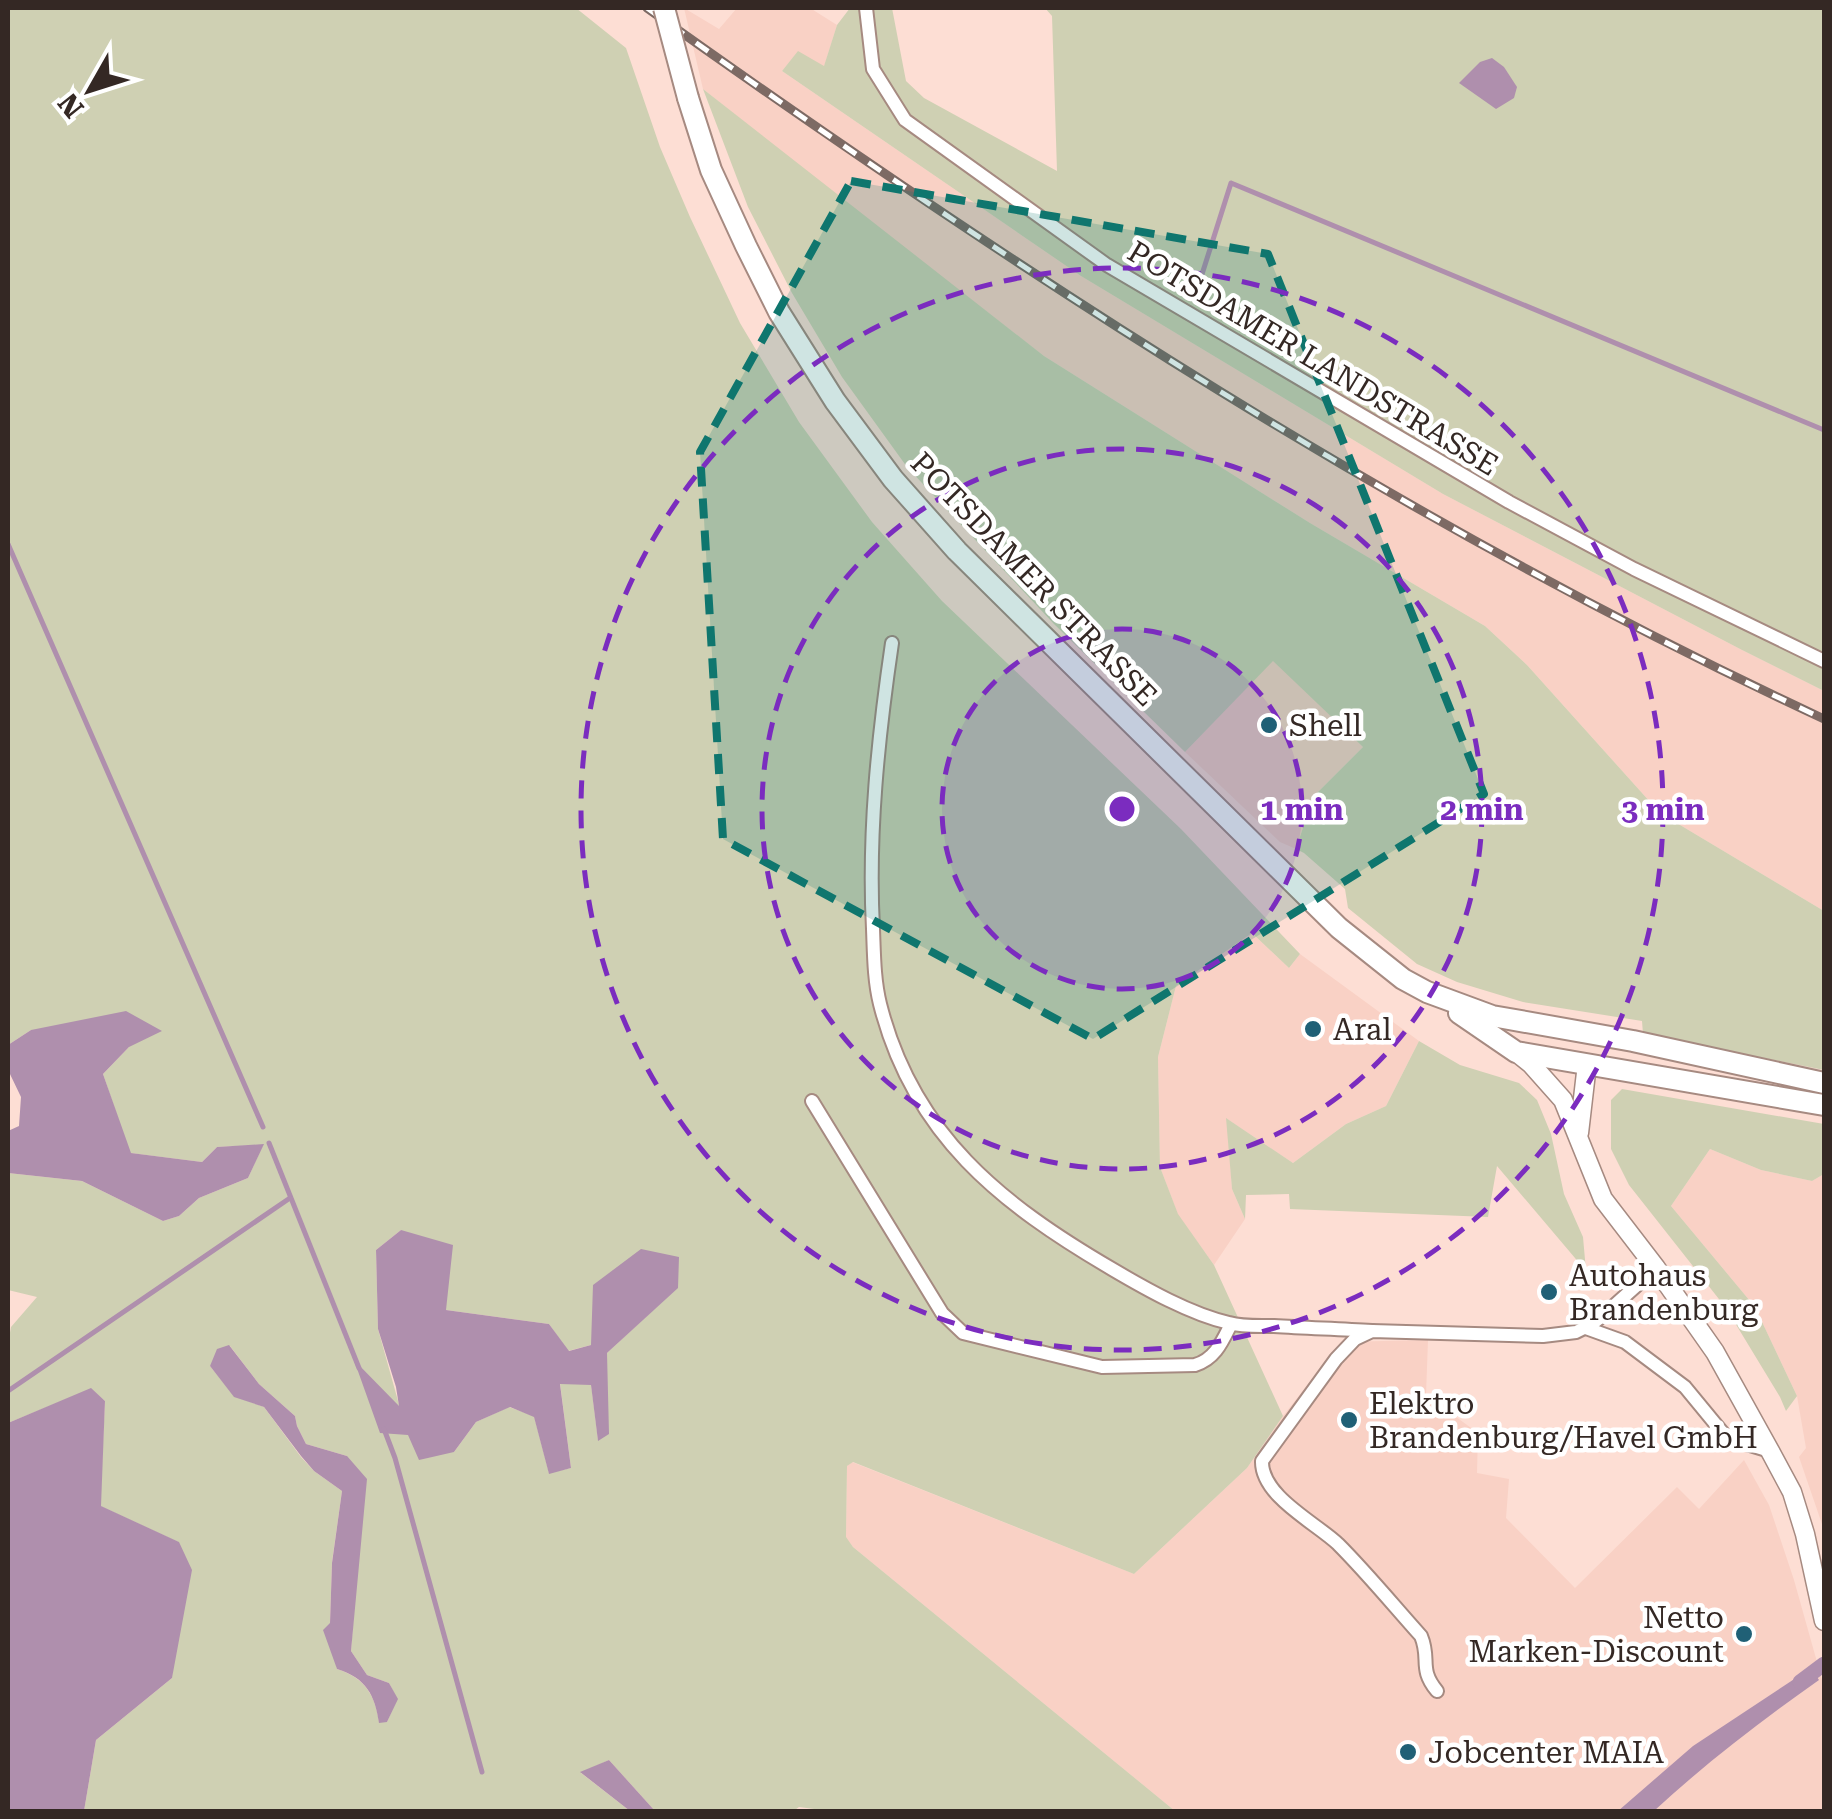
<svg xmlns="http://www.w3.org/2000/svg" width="1832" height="1819" font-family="'Roboto Serif',serif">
  <rect width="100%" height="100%" fill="#fdded4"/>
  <g fill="#f9d1c5">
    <path d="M 684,8 L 719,29 L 737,8 L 810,8 L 837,25 L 824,67 L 798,52 L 782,71 L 1081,276 L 1443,494 L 1742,650 L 1824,691 L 1824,911 L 1660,813 L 1527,665 L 1485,626 L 1310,523 L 1044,356 L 820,183 L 703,89 Z"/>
    <path d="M 1273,660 L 1363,747 L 1313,797 L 1296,849 L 1280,842 L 1185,752 Z"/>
    <path d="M 1252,933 L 1289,968 L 1300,954 L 1419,1041 L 1386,1106 L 1346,1124 L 1293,1163 L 1227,1119 L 1232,1189 L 1245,1219 L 1214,1265 L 1178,1215 L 1160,1167 L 1158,1057 L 1176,986 Z"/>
    <path d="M 1710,1149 L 1761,1170 L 1812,1181 L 1824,1174 L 1824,1530 L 1799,1457 L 1806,1448 L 1797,1396 L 1755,1307 L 1671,1206 Z"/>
    <path d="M 1428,1340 L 1426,1395 L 1478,1433 L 1477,1473 L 1509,1479 L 1506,1518 L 1575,1588 L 1677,1487 L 1699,1509 L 1744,1460 L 1769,1505 L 1794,1580 L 1824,1687 L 1824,1811 L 1654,1811 L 1699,1769 L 1733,1742 L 1818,1680 L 1811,1668 L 1694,1746 L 1618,1811 L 1175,1811 L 853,1547 L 846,1538 L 847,1466 L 852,1462 L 1134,1574 L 1247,1468 L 1283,1416 L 1341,1342 Z"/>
  </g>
  <g fill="#cfd0b3" fill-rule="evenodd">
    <path d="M 8,8 L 576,8 L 626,48 L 660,147 L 690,217 L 740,323 L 799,422 L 872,522 L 942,601 L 1181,829 L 1300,954 L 1289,968 L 1252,933 L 1176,986 L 1158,1057 L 1160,1167 L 1178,1214 L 1214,1265 L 1283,1416 L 1247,1468 L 1134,1574 L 853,1462 L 847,1466 L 846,1537 L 853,1547 L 1175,1811 L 837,1812 L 799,1807 L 792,1812 L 655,1811 L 609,1760 L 581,1773 L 630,1811 L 84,1811 L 96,1740 L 172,1678 L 178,1542 L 100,1506 L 105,1401 L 91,1389 L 8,1423 L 8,1344 L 11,1327 L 37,1297 L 8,1290 L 8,1173 L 82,1181 L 163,1221 L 179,1216 L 199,1198 L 248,1178 L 263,1145 L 217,1147 L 202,1162 L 130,1153 L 103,1074 L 129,1047 L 31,1030 L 8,1045 ZM 401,1230 L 446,1310 L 549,1324 L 568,1351 L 591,1345 L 677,1288 L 607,1353 L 598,1440 L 591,1384 L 560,1383 L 571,1468 L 549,1473 L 534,1416 L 509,1407 L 476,1422 L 454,1452 L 408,1434 L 356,1363 L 400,1408 L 378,1329 L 376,1250 ZM 230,1346 L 259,1384 L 295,1416 L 297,1426 L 306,1444 L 347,1456 L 356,1584 L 351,1651 L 367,1675 L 389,1683 L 397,1699 L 387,1722 L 379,1722 C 375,1695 365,1678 337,1669 L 330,1623 L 332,1562 L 342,1491 L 314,1471 L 301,1457 L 264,1407 L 234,1396 L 210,1366 Z"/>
    <path d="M 850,8 L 892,8 L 906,81 L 924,98 L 1057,171 L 1052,16 L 1045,8 L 1824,8 L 1824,691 L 1742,650 L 1443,494 L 1081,276 L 782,71 L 798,51 L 824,66 L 837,25 Z"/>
    <path d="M 703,89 L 1044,356 L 1310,523 L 1485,626 L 1527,665 L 1660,813 L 1824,911 L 1824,1070 L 1643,1034 L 1642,1021 L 1523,1002 L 1457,982 L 1417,964 L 1348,908 L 1345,889 L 1304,853 L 1296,849 L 1313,797 L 1363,747 L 1273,661 L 1185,752 L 1054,624 L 907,467 L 842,377 L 792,293 L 748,207 Z"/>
    <path d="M 1419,1041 L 1460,1065 L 1519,1083 L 1537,1100 L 1551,1134 L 1564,1194 L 1583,1237 L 1586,1271 L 1497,1166 L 1488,1217 L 1290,1209 L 1289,1194 L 1246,1195 L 1245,1219 L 1232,1189 L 1226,1118 L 1293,1163 L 1346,1124 L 1386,1106 Z"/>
    <path d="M 1622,1089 L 1824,1124 L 1824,1174 L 1812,1181 L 1761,1170 L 1710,1149 L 1671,1206 L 1755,1307 L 1797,1396 L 1786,1411 L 1780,1397 L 1726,1308 L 1629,1185 L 1611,1149 L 1611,1100 Z"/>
  </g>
  <g fill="#af8fad">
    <path d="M 1492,58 L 1504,67 L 1517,87 L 1514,98 L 1496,109 L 1459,83 L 1480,62 Z"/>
    <path d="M 126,1011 L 162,1031 L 129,1047 L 103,1074 L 131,1153 L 202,1162 L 217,1147 L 264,1144 L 248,1178 L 199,1198 L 179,1216 L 163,1221 L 82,1181 L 8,1173 L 8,1131 L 19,1126 L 21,1097 L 9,1072 L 8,1045 L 31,1030 Z"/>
    <path d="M 401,1230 L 453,1245 L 446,1310 L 549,1324 L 569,1351 L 591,1345 L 593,1285 L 641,1249 L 679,1257 L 678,1288 L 607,1353 L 609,1434 L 598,1441 L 591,1385 L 560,1384 L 571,1468 L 549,1474 L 534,1417 L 510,1407 L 476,1422 L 454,1452 L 419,1460 L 408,1435 L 380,1433 L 354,1360 L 399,1406 L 396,1387 L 378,1329 L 376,1250 Z"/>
    <path d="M 229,1345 L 259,1384 L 295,1416 L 297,1426 L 306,1444 L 347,1456 L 367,1479 L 351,1651 L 367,1675 L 389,1683 L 398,1699 L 387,1722 L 379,1723 C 375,1695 366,1678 337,1669 L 323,1630 L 330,1623 L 332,1563 L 342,1491 L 314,1471 L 301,1456 L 264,1407 L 234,1397 L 210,1366 L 217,1349 Z"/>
    <path d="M 91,1388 L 105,1401 L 101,1506 L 179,1542 L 192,1570 L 172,1678 L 96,1740 L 84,1811 L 8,1811 L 8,1423 Z"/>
    <path d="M 1811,1668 L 1819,1680 C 1761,1721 1706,1763 1654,1811 L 1618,1811 L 1693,1746 Z"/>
    <path d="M 609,1760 L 655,1811 L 630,1811 L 580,1772 Z"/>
  </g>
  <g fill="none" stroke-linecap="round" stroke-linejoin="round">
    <g stroke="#af8fad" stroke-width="5">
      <path d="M 1197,290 L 1231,183 L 1824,430"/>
      <path d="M 8,544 L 263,1127"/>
      <path d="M 269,1143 L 359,1368"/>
      <path d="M 8,1391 L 290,1198"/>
      <path d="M 384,1429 L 395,1458 L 482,1772"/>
    </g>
    <path stroke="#af8fad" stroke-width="15" d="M 1800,1682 L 1824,1664"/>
    <g stroke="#a68a81" stroke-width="16">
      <g id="street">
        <path d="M 866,8 L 873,69 L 905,120 L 1107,265 L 1509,502 L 1634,569 L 1824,661"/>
        <path d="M 892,643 C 878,738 868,834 873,929 C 874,954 874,980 880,1004 C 913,1135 1001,1204 1112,1269 C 1146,1289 1190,1314 1229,1323 C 1243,1327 1259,1326 1274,1326 C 1307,1328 1339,1329 1372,1331"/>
        <path d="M 812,1101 L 942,1313 L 963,1333 L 1102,1367 L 1195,1365 C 1215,1359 1222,1342 1231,1324"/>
        <path d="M 1586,1328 L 1625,1342 L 1685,1387 L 1727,1438 L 1770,1451"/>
        <path d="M 1437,1691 C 1418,1668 1431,1660 1421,1636 C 1394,1606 1367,1573 1338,1544 C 1316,1523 1261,1496 1262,1461 L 1336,1359 L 1355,1339 L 1372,1331 L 1543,1336 L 1576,1332 L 1592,1324 L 1606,1313 L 1656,1268"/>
      </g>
    </g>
    <g stroke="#a68a81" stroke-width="21">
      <g id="secondary">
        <path d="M 1516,1052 L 1531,1064 L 1563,1100 L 1603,1199 L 1656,1268 L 1715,1352 L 1770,1451 L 1792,1492 L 1805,1534 L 1824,1621"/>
        <path d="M 1579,1133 L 1587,1064"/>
      </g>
    </g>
    <g stroke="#a68a81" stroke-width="24">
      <g id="primary">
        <path d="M 688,98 L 711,170 L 746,246 L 779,312 L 835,401 L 893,479 L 957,551 L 1339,928 L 1403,979 L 1427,992 L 1492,1016 L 1633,1041 L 1824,1083"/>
        <path d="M 1459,1013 L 1516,1052 L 1824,1105"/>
      </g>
    </g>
    <use href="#street" stroke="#fff" stroke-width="12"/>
    <use href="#secondary" stroke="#fff" stroke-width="18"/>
    <use href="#primary" stroke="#fff" stroke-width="20"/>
    <g stroke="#7d6a64" stroke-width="9">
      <path id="rail" d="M 647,8 C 1022,275 1406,525 1824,719"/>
    </g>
    <use href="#rail" stroke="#fff" stroke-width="5" stroke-dasharray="15" stroke-linecap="butt"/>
    <g stroke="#a68a81" stroke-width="24" stroke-linecap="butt">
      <path id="primary-bridge" d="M 664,8 L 688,98"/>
    </g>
    <use href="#primary-bridge" stroke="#fff" stroke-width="20"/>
  </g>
  <path fill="#0f766e" fill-opacity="0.2" stroke="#0f766e" stroke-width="8" stroke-dasharray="20 12" stroke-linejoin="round" d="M 851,181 L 1268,254 L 1484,794 L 1093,1039 L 723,839 L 700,452 Z"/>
  <circle cx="1122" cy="809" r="180" fill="#7b2cbf" fill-opacity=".12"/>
  <g fill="none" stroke="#7b2cbf" stroke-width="5" stroke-dasharray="18 12">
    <circle cx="1122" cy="809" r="180"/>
    <circle cx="1122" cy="809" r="360"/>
    <circle cx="1122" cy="809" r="541"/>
  </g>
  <g fill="#206076" stroke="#fff" stroke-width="4">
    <circle cx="1269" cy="725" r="10"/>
    <circle cx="1313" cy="1029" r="10"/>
    <circle cx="1549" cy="1292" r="10"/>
    <circle cx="1349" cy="1420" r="10"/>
    <circle cx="1744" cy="1634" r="10"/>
    <circle cx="1408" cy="1752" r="10"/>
  </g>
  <g text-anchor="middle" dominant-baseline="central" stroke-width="9" stroke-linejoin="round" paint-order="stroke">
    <g font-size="30" fill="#342824" stroke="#fff">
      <text transform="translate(1313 358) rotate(31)">POTSDAMER LANDSTRASSE</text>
      <text transform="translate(1034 579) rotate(46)">POTSDAMER STRASSE</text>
    </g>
    <g font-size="30" fill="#342824" stroke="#fff" text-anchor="start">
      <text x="1289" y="725">Shell</text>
      <text x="1333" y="1029">Aral</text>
      <text x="1569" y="1275">Autohaus<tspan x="1569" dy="34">Brandenburg</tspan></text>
      <text x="1369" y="1403">Elektro<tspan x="1369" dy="34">Brandenburg/Havel GmbH</tspan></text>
      <text x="1724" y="1617" text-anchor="end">Netto<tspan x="1724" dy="34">Marken-Discount</tspan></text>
      <text x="1428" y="1752">Jobcenter MAIA</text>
    </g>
  </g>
  <circle cx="1122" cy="809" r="15" fill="#7b2cbf" stroke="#fff" stroke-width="5"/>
  <g font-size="30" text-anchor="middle" font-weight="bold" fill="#7b2cbf" stroke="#fff" stroke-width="9" stroke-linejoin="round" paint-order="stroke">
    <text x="1302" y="820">1 min</text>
    <text x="1482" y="820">2 min</text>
    <text x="1663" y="820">3 min</text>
  </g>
  <rect width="1832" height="1819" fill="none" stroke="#342824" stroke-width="20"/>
  <g transform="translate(90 90) rotate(231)" stroke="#ffffff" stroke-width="8" paint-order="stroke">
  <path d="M0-8L18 38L0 25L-18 38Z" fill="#342824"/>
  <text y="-15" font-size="28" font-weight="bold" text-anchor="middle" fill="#342824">N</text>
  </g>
</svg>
